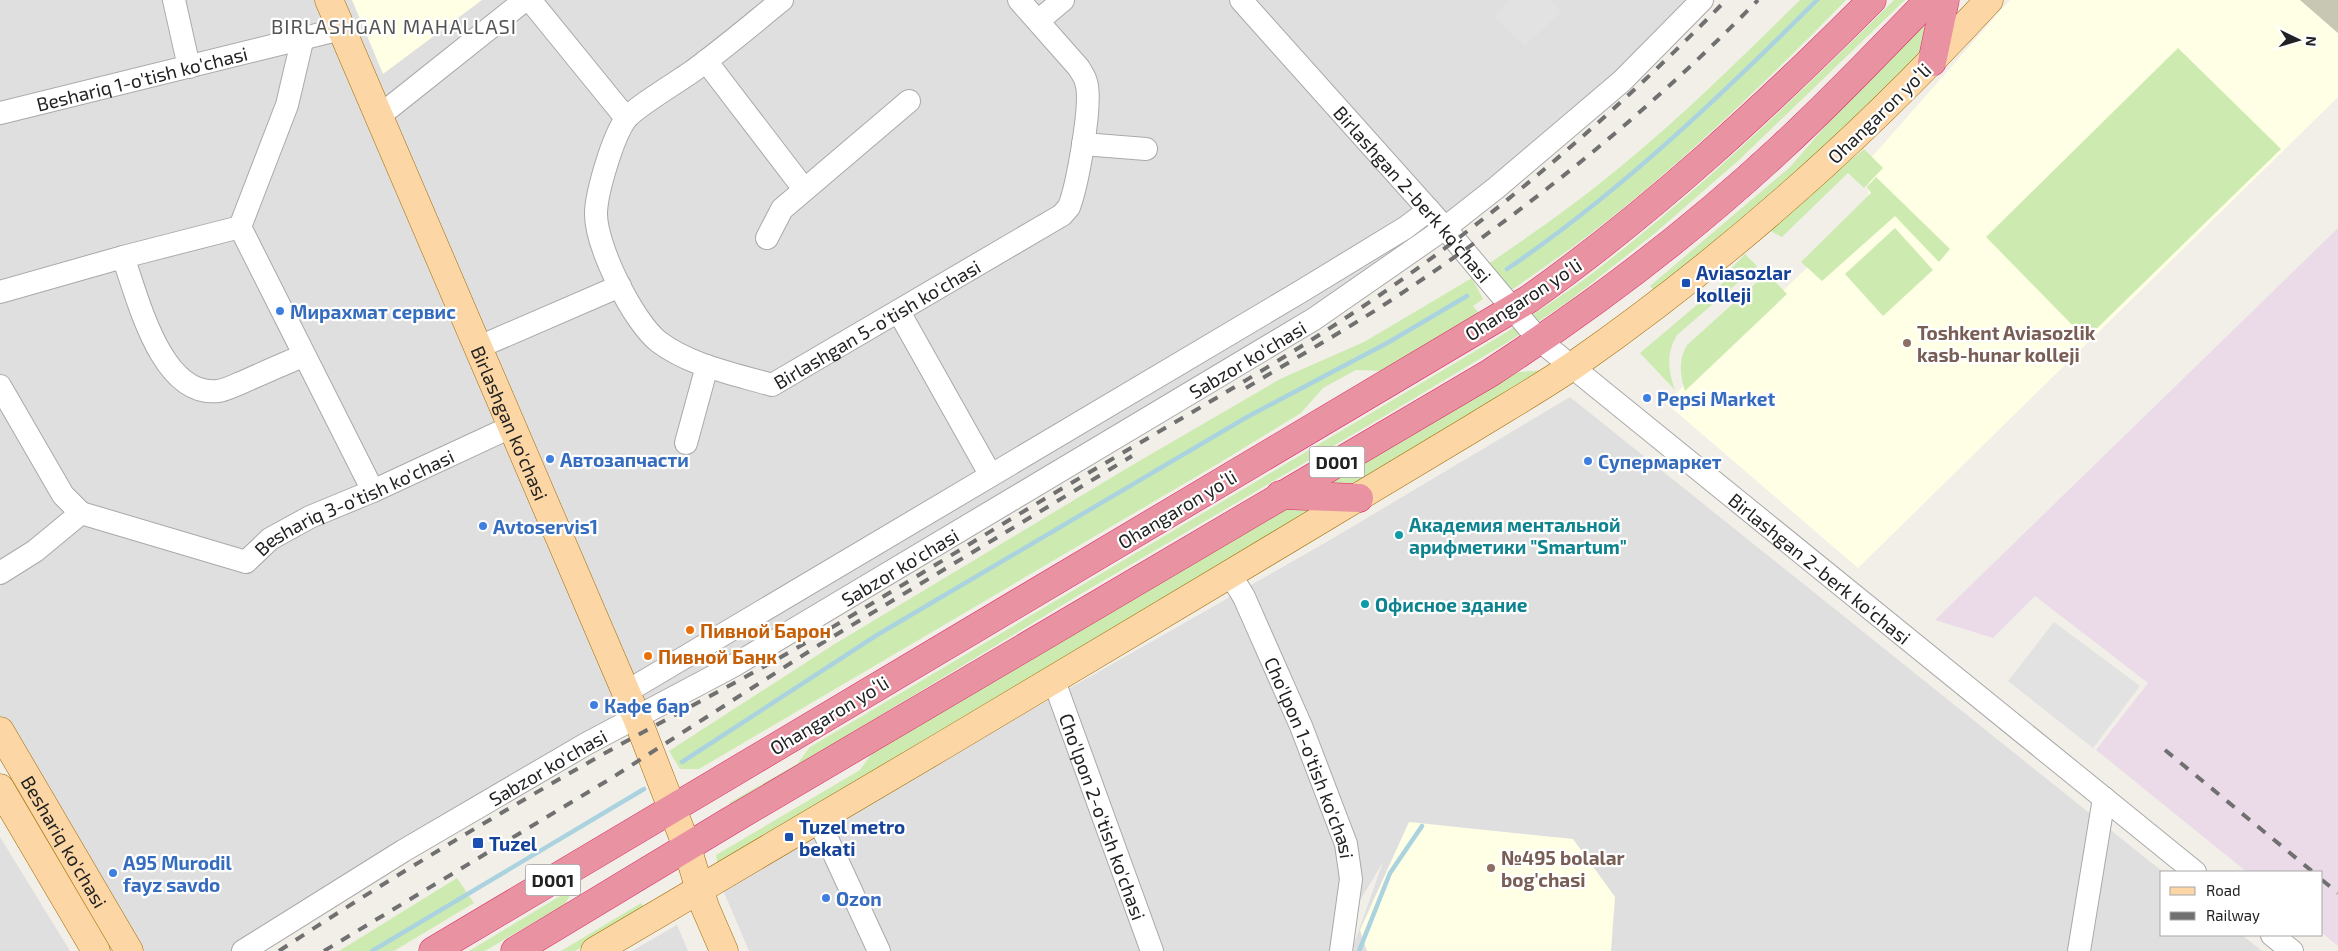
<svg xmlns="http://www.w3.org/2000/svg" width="2338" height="951" font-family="'Exo 2',sans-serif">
  <rect width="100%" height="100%" fill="#f2efe9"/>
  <g fill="#e0dfdf">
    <path d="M 0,0 L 1702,0 L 1445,228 L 243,951 L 129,951 L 0,731 Z"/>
    <path d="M 1570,397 L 2163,872 L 2162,935 L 2242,935 L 2262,951 L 1354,951 L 1353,947 L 1383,862 L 1330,951 L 749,951 L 723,890 L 803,840 L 1330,540 Z"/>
    <path d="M 0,837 L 70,951 L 0,951 Z"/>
    <path d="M 677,925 L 688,951 L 632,951 Z"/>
  </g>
  <path fill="#ebdbe8" d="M 2338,228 L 2338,946 L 2322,933 L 2322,872 L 2247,872 L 2096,750 L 2148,683 L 2035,596 L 1993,638 L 1935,620 Z"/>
  <g fill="#ffffe5">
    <path d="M 352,0 L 482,0 L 383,74 Z"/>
    <path d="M 2010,0 L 2300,0 L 2338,33 L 2338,97 L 1858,568 L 1666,403 L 1867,210 L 1872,157 Z"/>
    <path d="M 1409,822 L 1573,839 L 1615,897 L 1611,951 L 1367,951 L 1360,930 Z"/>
  </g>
  <path fill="#c7c7b4" d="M 2300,0 L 2338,0 L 2338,33 Z"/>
  <g fill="#cdebb0">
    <path d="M 1800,0 L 1846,0 C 1772,76 1696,150 1612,217 C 1576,246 1537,272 1499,299 L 1480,270 C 1517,244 1554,219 1589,192 C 1664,134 1732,67 1800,0 Z"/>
    <path d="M 1894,0 L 1905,0 L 1739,160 L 1654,234 L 1569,301 L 1508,342 L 1388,414 L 1079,595 L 731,806 L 729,803 L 797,764 L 810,747 L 1502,335 C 1538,311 1575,288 1608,261 C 1710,181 1802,91 1894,0 Z"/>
    <path d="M 1926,19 L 1931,19 L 1925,56 L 1832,145 L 1655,292 L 1650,286 L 1790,167 L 1841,108 Z"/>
    <path d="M 2178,48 L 2281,149 L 2086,339 L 1986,237 Z"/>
    <path d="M 1864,149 L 1883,168 L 1864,188 L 1848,173 L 1782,237 L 1772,232 L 1770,228 Z"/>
    <path d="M 1876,177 L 1950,249 L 1939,262 L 1895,216 L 1822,281 L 1801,262 L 1871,193 L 1867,187 Z"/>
    <path d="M 1895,228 L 1933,270 L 1883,316 L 1845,274 Z"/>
    <path d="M 1745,254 L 1757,266 L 1677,335 C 1666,354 1668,369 1675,390 L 1640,353 L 1725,281 L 1722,278 Z"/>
    <path d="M 1767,273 L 1787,294 L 1685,391 C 1680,375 1678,360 1687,345 Z"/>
    <path d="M 1472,278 L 1483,299 L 1473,306 L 1480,314 L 1382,371 L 1356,370 L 1323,388 L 1301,413 L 1216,465 L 699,769 L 680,769 L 669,751 L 833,645 L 1129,467 L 1280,379 L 1364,342 Z"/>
    <path d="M 1548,370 L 1352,489 L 1318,486 L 1518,372 Z"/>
    <path d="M 1292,503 L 1325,508 L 718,867 L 716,855 L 860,770 L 875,749 Z"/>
    <path d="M 457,878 L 474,903 L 394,951 L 339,951 Z"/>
    <path d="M 575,887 L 565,904 L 485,951 L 469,951 Z"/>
    <path d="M 641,903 L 645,909 L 575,951 L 561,951 Z"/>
  </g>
  <g fill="#e2e2e2">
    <path d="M 1510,0 L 1550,0 L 1562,11 L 1525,46 L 1494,17 Z"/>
    <path d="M 2054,622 L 2140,686 L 2093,748 L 2008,681 Z"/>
  </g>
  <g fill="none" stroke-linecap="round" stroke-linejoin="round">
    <g stroke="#aad3df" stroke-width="4.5">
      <path d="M 1507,269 C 1618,194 1723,94 1817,0"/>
      <path d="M 682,762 L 877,635 L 1247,417 L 1389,342 L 1467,296"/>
      <path d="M 372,951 L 644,789"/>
      <path d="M 1359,951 L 1390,873 L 1422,826"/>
    </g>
    <g stroke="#a9a9a9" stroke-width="24">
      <g id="minor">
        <path d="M 174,0 L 189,67"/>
        <path d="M 530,0 L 626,118"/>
        <path id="s1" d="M 782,0 C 751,25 722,50 690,73 C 677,82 633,109 626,119 C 613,136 597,191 596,212 C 595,245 633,322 659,342 C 691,366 735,374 772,385 L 1062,215 L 1069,207 C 1077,186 1093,102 1086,82 C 1085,77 1081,72 1079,68 L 1019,0"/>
        <path id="s2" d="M 1241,0 L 1445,228 L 1539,340 L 2195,872"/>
        <path d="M 1038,21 L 1063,0"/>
        <path d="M 303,37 L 287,105 L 240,227 L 373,491"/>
        <path d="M 706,61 L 804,189"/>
        <path id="s3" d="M 0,113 L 341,29"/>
        <path d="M 378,117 L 525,0"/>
        <path d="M 1083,144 L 1146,149"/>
        <path d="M 767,238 L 782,209 L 909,101"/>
        <path d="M 123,257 C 138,298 161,398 218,391 C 226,390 235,385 243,382 C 263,373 283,364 303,356"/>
        <path d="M 0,292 L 123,257 L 240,227"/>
        <path d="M 899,312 L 990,474"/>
        <path d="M 479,347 L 620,286"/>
        <path d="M 0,386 L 63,495 L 81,513"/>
        <path d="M 686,443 L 707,366"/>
        <path id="s4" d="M 0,573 L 35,551 L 81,513 L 246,562 L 270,539 L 310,517 L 373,491 L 513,426"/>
        <path id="s5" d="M 1230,574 L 1244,597 L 1301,726 L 1346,844 L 1351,879 L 1341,951"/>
        <path id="s6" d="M 1054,681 L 1152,951"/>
        <path d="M 626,692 L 1300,292 L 1405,228 L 1429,210"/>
        <path d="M 818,819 L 879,951"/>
        <path d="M 2272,935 L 2292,951"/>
        <path id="s7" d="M 243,951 L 403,851 L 586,744 L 733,666 L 1314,319 L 1445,228 L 1496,188 L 1622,81 L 1702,0"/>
        <path d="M 2079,951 L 2104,798"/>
      </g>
    </g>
    <g stroke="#a06b00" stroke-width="29">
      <g id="major">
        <path id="s8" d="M 329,0 L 637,718 L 687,847 L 705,907 L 724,951"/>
        <path id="s9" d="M 0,731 L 129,951"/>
        <path d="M 0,788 L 96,951"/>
        <path d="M 595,951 C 805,827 1016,703 1225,577 C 1307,527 1391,478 1473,428 C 1507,407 1542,387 1574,365 C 1726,259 1864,136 1989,0"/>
      </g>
    </g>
    <g stroke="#dc2a67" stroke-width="29">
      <g id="highway">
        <path d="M 1932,62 L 1945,0"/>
        <path d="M 1280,495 L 1359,498"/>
        <path d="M 433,951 L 1529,299 C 1653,211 1764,108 1872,0"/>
        <path d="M 515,951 L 730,821 L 1490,373 C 1593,306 1692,231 1782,147 C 1833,100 1881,49 1929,0"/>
      </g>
    </g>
    <use href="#minor" stroke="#fff" stroke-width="22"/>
    <use href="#major" stroke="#fcd6a4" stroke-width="28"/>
    <use href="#highway" stroke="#e892a2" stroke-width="28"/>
    <g stroke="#707070" stroke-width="4" stroke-dasharray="10 10" stroke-linecap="butt">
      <path d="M 1246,388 C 1289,362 1333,337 1376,310 C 1514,221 1643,118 1758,0"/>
      <path d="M 2165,750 L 2313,872"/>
      <path d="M 2322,880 L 2338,893"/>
      <path d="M 279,951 C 376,887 476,827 577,769 C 655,724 736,684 814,638 C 899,588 983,535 1068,485 C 1171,424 1275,366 1374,299 C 1501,212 1619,110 1726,0"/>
      <path d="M 324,951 L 610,779 L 819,645 L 1132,456"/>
    </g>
  </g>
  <g fill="#1a4fb4" stroke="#fff" stroke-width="2">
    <rect x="1681" y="278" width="10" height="10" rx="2.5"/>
    <rect x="784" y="832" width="10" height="10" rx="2.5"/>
    <rect x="472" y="837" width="12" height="12" rx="2.5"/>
  </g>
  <g fill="#3f7fe0" stroke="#fff" stroke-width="2">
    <circle cx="280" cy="311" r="5"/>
    <circle cx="1647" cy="398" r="5"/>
    <circle cx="550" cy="459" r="5"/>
    <circle cx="1588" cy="461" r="5"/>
    <circle cx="483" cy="526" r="5"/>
    <circle cx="594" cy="705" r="5"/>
    <circle cx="113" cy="873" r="5"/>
    <circle cx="826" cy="898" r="5"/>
  </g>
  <g fill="#8d6e63" stroke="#fff" stroke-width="2">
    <circle cx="1907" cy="343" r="5"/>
    <circle cx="1491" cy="868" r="5"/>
  </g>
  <g fill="#0f9aa8" stroke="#fff" stroke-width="2">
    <circle cx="1399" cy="535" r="5"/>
    <circle cx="1365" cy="604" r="5"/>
  </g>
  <g fill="#e8710a" stroke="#fff" stroke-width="2">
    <circle cx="690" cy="630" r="5"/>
    <circle cx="648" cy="656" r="5"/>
  </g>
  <g text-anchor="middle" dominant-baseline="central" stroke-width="4.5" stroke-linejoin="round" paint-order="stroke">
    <g fill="#fff" stroke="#646464" stroke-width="1">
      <rect x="1309.5" y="446.5" width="55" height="31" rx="4"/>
      <rect x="525.5" y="864.5" width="55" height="31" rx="4"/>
    </g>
    <g font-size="18" font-weight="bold" fill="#222">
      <text x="1337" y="462">D001</text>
      <text x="553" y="880">D001</text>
    </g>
    <g font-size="19" fill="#222" stroke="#fff">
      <text stroke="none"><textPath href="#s3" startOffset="146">Beshariq 1-o'tish ko'chasi</textPath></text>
      <text transform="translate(1879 113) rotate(-44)">Ohangaron yoʻli</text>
      <text stroke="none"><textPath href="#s2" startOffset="259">Birlashgan 2-berk ko'chasi</textPath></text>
      <text transform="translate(1523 299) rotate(-33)">Ohangaron yoʻli</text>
      <text stroke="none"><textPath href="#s1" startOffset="685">Birlashgan 5-o'tish ko'chasi</textPath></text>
      <text stroke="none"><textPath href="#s7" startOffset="1166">Sabzor ko'chasi</textPath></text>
      <text stroke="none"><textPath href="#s8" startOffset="460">Birlashgan ko'chasi</textPath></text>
      <text stroke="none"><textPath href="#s4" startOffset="398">Beshariq 3-o'tish ko'chasi</textPath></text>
      <text transform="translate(1177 509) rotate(-31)">Ohangaron yoʻli</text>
      <text stroke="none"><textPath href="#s7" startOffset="761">Sabzor ko'chasi</textPath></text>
      <text stroke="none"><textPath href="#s2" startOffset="814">Birlashgan 2-berk ko'chasi</textPath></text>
      <text transform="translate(829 715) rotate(-31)">Ohangaron yoʻli</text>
      <text stroke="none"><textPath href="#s5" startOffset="201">Cho'lpon 1-o'tish ko'chasi</textPath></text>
      <text stroke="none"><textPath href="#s7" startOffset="356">Sabzor ko'chasi</textPath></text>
      <text stroke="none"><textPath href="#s6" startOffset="144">Cho'lpon 2-o'tish ko'chasi</textPath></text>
      <text stroke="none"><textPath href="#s9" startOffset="128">Beshariq ko'chasi</textPath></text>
    </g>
    <g font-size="19" font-weight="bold" fill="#164399" stroke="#fff" text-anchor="start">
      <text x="1696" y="272">Aviasozlar<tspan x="1696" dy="22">kolleji</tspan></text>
      <text x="799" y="826">Tuzel metro<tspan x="799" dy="22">bekati</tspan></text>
      <text x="489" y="843">Tuzel</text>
    </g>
    <g font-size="19" font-weight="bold" fill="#366cbe" stroke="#fff" text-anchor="start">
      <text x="290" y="311">Мирахмат сервис</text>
      <text x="1657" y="398">Pepsi Market</text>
      <text x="560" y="459">Автозапчасти</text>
      <text x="1598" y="461">Супермаркет</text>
      <text x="493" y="526">Avtoservis1</text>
      <text x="604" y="705">Кафе бар</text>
      <text x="123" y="862">A95 Murodil<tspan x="123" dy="22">fayz savdo</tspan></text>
      <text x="836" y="898">Ozon</text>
    </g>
    <g font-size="19" font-weight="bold" fill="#785e54" stroke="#fff" text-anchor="start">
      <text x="1917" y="332">Toshkent Aviasozlik<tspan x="1917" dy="22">kasb-hunar kolleji</tspan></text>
      <text x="1501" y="857">№495 bolalar<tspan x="1501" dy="22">bog'chasi</tspan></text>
    </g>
    <g font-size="19" font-weight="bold" fill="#0d838f" stroke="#fff" text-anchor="start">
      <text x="1409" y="524">Академия ментальной<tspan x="1409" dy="22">арифметики "Smartum"</tspan></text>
      <text x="1375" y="604">Офисное здание</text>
    </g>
    <g font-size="19" font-weight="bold" fill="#c56008" stroke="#fff" text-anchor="start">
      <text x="700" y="630">Пивной Барон</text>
      <text x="658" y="656">Пивной Банк</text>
    </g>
    <g font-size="20" letter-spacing="1" fill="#555" stroke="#fff">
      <text x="394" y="26">BIRLASHGAN MAHALLASI</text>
    </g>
  </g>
  <rect x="2160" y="871" width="162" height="65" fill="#ffffff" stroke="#a7a7a7"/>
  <rect x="2170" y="887" width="25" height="8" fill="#fcd6a4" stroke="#a7a7a7"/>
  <text x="2206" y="896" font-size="15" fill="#222222">Road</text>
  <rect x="2170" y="912" width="25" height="8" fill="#707070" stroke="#a7a7a7"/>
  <text x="2206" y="921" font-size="15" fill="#222222">Railway</text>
  <g transform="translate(2298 40) rotate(95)" stroke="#ffffff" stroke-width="4" paint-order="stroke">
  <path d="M0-4L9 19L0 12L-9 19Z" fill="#222222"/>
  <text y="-8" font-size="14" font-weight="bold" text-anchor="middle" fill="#222222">N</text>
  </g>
</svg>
